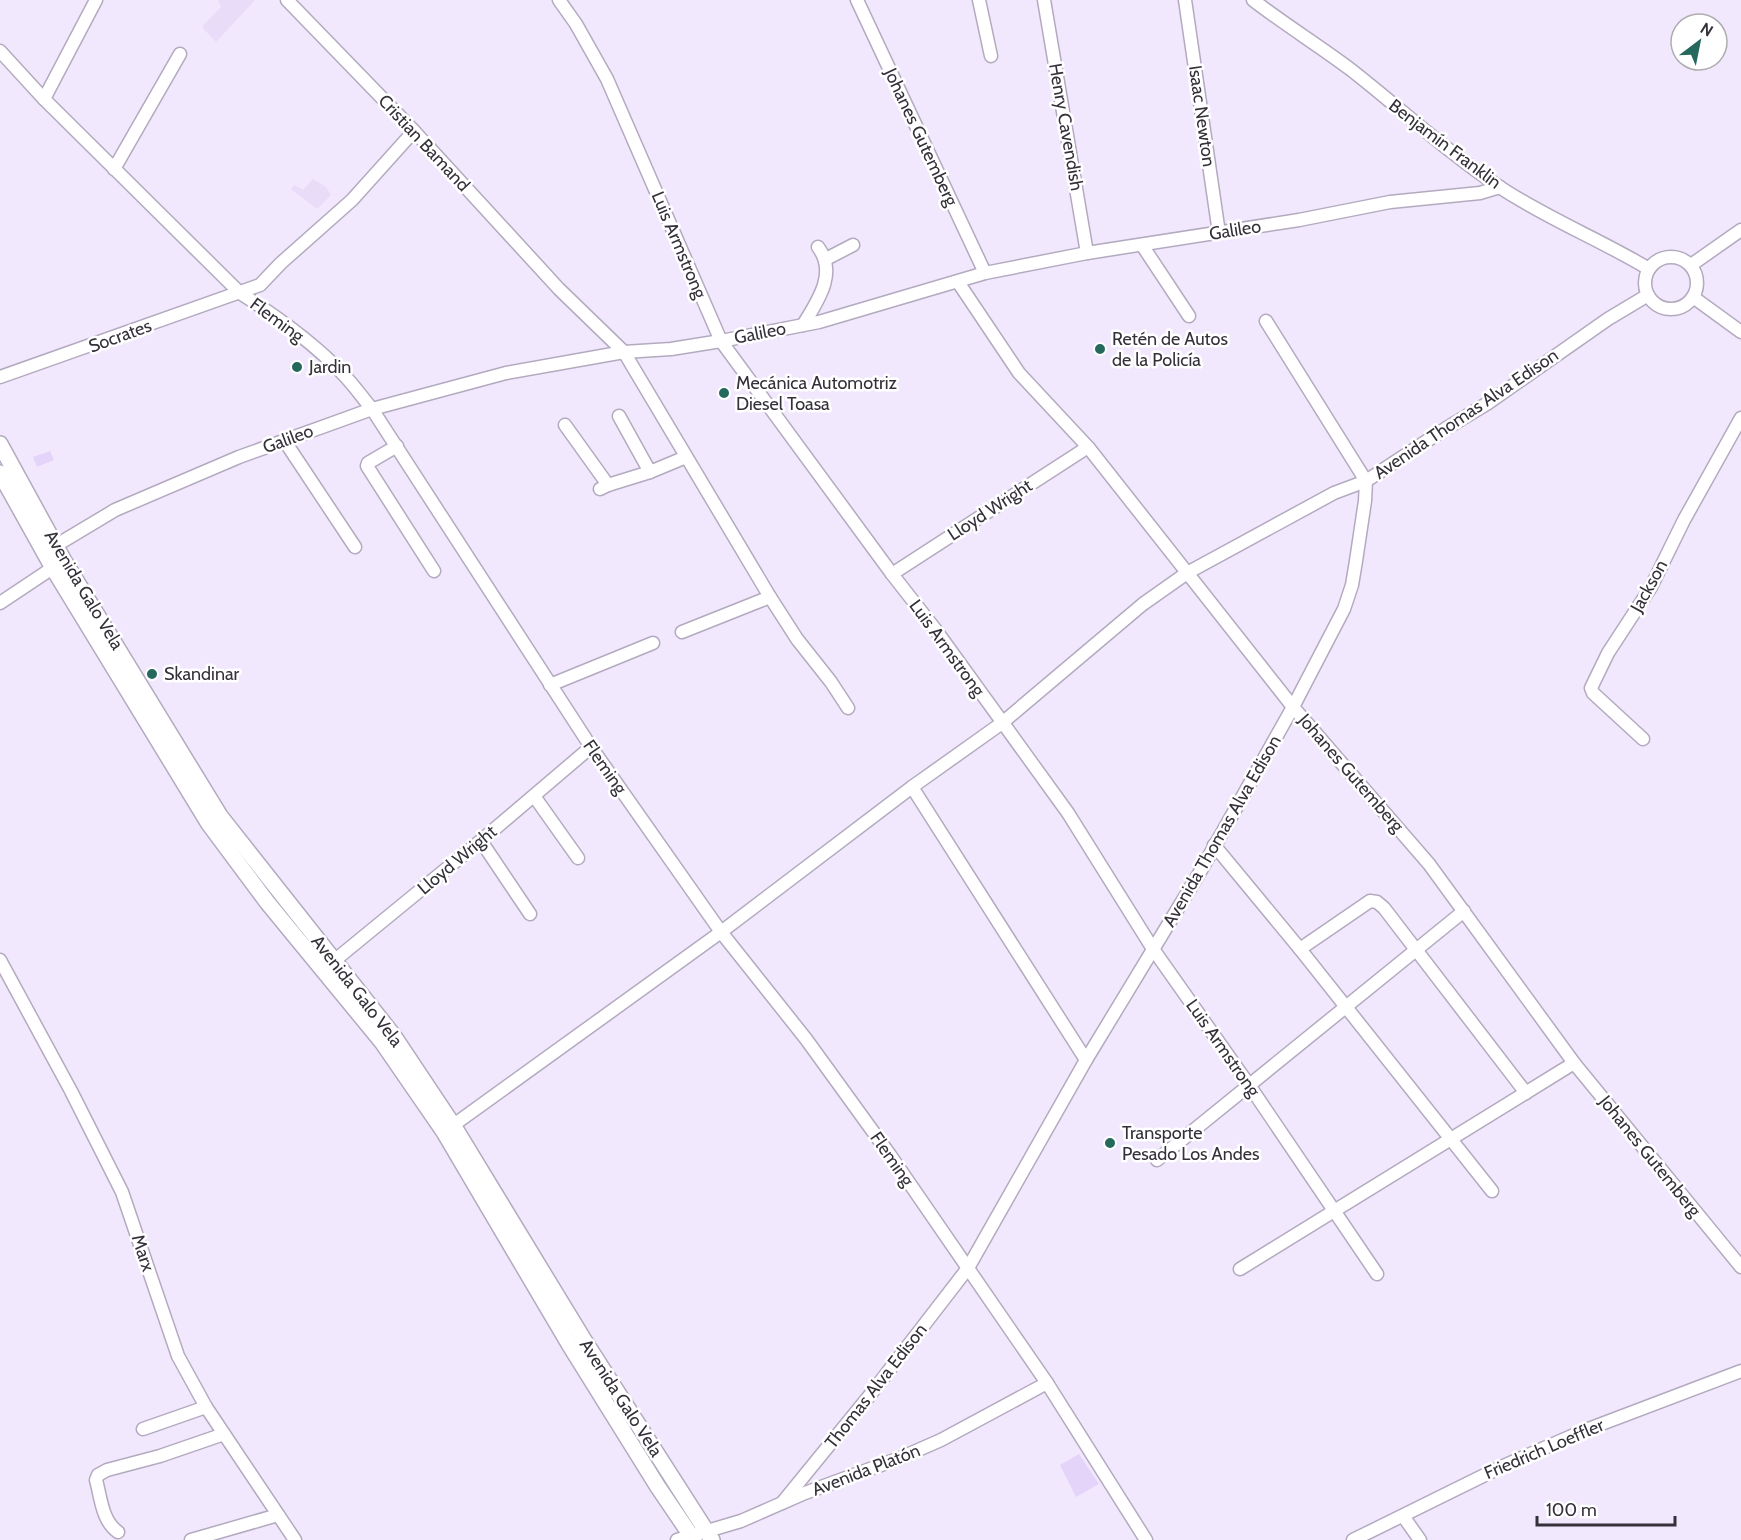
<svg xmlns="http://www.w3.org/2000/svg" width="1741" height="1540" font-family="Cabin,sans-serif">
  <rect width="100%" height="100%" fill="#f2e8fe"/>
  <g fill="#e8dcf8">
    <path d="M 218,0 L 255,0 L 216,42 L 202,27 L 221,7 Z"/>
    <path d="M 313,179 L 326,187 L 331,195 L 317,209 L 291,189 L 294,185 L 303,190 Z"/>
  </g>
  <g fill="#e4d4f9">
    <path d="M 50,451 L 54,460 L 37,467 L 33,457 Z"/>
    <path d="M 1079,1454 L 1099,1484 L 1076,1497 L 1060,1465 Z"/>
  </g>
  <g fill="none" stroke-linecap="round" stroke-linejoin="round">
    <g stroke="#b3aabf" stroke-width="15">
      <g id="minor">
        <path d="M 287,0 L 414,131 L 559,289 L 624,352 L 770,597 L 797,639 L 831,682 L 848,708"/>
        <path d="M 559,0 L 576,24 L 607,79 L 721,341 L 892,574 L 935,629 L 1068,813 L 1153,949 L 1249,1085 L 1377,1274"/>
        <path d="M 857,0 L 985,273"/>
        <path d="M 979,0 L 991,56"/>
        <path d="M 1044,0 L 1087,253"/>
        <path d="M 1185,0 L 1219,233"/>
        <path d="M 1253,0 C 1284,24 1318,45 1350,69 C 1400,108 1447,152 1501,188 C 1548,219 1601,240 1649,269"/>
        <path d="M 0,51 L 44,99 L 240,293 C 276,316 313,342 342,373 C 353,384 362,397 372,409 L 591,747 L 721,932 L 806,1039 L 890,1155 L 1047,1383 L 1146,1540"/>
        <path d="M 44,99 L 96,0"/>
        <path d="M 114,169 L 180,54"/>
        <path d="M 1142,245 L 1189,316"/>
        <circle cx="1671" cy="283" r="26"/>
        <path d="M 826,259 L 853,245"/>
        <path d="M 1691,265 L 1741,230"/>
        <path d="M 958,282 L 1019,373 L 1088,447 L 1293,707 L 1429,864 L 1574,1063 L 1741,1267"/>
        <path d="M 1693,297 L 1741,332"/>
        <path d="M 803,325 C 817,302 838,273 818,247"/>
        <path d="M 0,377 L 260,285 L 281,263 L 352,200 L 414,131"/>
        <path d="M 619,416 L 650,472"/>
        <path d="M 565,425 L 608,485"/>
        <path d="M 284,440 L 355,547"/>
        <path d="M 397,446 L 368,463 L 367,466 L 434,571"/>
        <path d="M 600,489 L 608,485 L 650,472 L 686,457"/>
        <path d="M 50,549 L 115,510 L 239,457 L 372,409 L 506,373 L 624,352 L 671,349 L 721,341 L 819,322 L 985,273 L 1087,253 L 1299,220 L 1390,202 L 1480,193 L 1500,187"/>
        <path d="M 892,574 L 1088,447"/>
        <path d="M 0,603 L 60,563"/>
        <path d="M 682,632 L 770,597"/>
        <path d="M 550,685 L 653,643"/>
        <path d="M 1643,739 L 1593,693 L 1591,688 L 1608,653 L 1651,587 L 1684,520 L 1741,418"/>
        <path d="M 912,787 L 1086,1060"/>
        <path d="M 534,796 L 578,858"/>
        <path d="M 481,841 L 530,914"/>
        <path d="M 1214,845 L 1300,949 L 1492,1191"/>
        <path d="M 1300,949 L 1370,901 L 1377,902 L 1384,908 L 1526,1093"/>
        <path d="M 0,960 L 71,1091 L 122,1192 L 178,1356 L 206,1407 L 295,1540"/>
        <path d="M 329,965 L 484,838 L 591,747"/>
        <path d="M 448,1129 L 721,932 L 912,787 L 1002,723 L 1143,604 L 1187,573 L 1334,493 L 1366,481 L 1266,321"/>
        <path d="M 1157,1160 L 1464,911"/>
        <path d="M 1240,1269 L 1574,1063"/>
        <path d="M 143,1429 L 206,1407"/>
        <path d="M 782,1503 L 870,1395 L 968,1268 L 1086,1060 L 1200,872 L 1293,707 L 1344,609 L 1352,585 L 1356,561 L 1365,501 L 1366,481 L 1445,429 L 1488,403 L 1608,319 L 1648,295"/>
        <path d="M 1403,1516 L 1420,1540"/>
        <path d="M 118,1532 C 102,1521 101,1498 96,1480 L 98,1475 L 107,1470 L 160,1456 L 224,1434"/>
        <path d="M 191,1540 L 278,1515"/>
        <path d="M 677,1540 L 741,1521 L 805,1493 L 900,1458 L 941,1440 L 1047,1383"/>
        <path d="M 1353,1540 L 1501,1467 L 1583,1431 L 1741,1371"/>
      </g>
    </g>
    <g stroke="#b3aabf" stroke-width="18">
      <g id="major">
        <path d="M 0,444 L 64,561 L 220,816 L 393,1035 L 453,1125 L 582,1337 L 712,1540"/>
        <path d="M 0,473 L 53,568 L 209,824 L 267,902 L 382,1042 L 444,1132 L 569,1344 L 658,1487 L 694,1540"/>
      </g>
    </g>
    <use href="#minor" stroke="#fff" stroke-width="12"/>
    <use href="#major" stroke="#fff" stroke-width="15"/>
  </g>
  <g fill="#24695b" stroke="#fff" stroke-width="2">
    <circle cx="1100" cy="349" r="6"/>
    <circle cx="297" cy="367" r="6"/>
    <circle cx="724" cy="393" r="6"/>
    <circle cx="152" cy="674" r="6"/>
    <circle cx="1110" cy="1143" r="6"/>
  </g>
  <g text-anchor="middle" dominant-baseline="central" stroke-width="5" stroke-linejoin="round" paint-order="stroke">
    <g font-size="18" fill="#35313a" stroke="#fff">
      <text transform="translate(1202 116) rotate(82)">Isaac Newton</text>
      <text transform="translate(1066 127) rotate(80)">Henry Cavendish</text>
      <text transform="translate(921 137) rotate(65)">Johanes Gutemberg</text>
      <text transform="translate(424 143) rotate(47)">Cristian Bamand</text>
      <text transform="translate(1445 144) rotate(37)">Benjamín Franklin</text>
      <text transform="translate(1235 230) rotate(-9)">Galileo</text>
      <text transform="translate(679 245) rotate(67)">Luis Armstrong</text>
      <text transform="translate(277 320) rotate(36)">Fleming</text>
      <text transform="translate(760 333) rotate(-11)">Galileo</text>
      <text transform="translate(120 336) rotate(-20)">Socrates</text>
      <text transform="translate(1466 414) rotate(-34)">Avenida Thomas Alva Edison</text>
      <text transform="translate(288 439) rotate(-20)">Galileo</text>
      <text transform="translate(990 510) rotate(-33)">Lloyd Wright</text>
      <text transform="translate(1649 586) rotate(-61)">Jackson</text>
      <text transform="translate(84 590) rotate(59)">Avenida Galo Vela</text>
      <text transform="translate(947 648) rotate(54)">Luis Armstrong</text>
      <text transform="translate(605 767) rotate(55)">Fleming</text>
      <text transform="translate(1351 773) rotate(49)">Johanes Gutemberg</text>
      <text transform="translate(1222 831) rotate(-60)">Avenida Thomas Alva Edison</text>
      <text transform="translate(457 860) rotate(-40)">Lloyd Wright</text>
      <text transform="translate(357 991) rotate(52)">Avenida Galo Vela</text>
      <text transform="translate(1223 1048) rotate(55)">Luis Armstrong</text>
      <text transform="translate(1650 1156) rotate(51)">Johanes Gutemberg</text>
      <text transform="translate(892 1159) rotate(55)">Fleming</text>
      <text transform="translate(143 1253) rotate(72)">Marx</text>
      <text transform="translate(876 1386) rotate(-52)">Thomas Alva Edison</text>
      <text transform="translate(621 1398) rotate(57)">Avenida Galo Vela</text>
      <text transform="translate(1544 1449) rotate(-23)">Friedrich Loeffler</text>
      <text transform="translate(866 1470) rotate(-21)">Avenida Platón</text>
    </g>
    <g font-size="18" fill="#35313a" stroke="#fff" text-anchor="start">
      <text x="1112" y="339">Retén de Autos<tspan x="1112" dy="21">de la Policía</tspan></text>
      <text x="309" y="367">Jardin</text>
      <text x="736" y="383">Mecánica Automotriz<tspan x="736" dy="21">Diesel Toasa</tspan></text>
      <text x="164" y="674">Skandinar</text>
      <text x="1122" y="1133">Transporte<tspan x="1122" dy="21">Pesado Los Andes</tspan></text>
    </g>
  </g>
  <g transform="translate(1699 42) rotate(32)"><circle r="28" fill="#ffffff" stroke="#aeadb0" stroke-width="1.5"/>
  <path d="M0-4.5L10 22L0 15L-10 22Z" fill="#24695b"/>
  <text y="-9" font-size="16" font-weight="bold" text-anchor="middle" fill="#35313a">N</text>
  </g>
  <path d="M1537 1516v9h138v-9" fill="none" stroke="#35313a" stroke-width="3"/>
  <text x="1546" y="1516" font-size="18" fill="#35313a" stroke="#ffffff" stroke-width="4.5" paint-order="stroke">100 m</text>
</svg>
